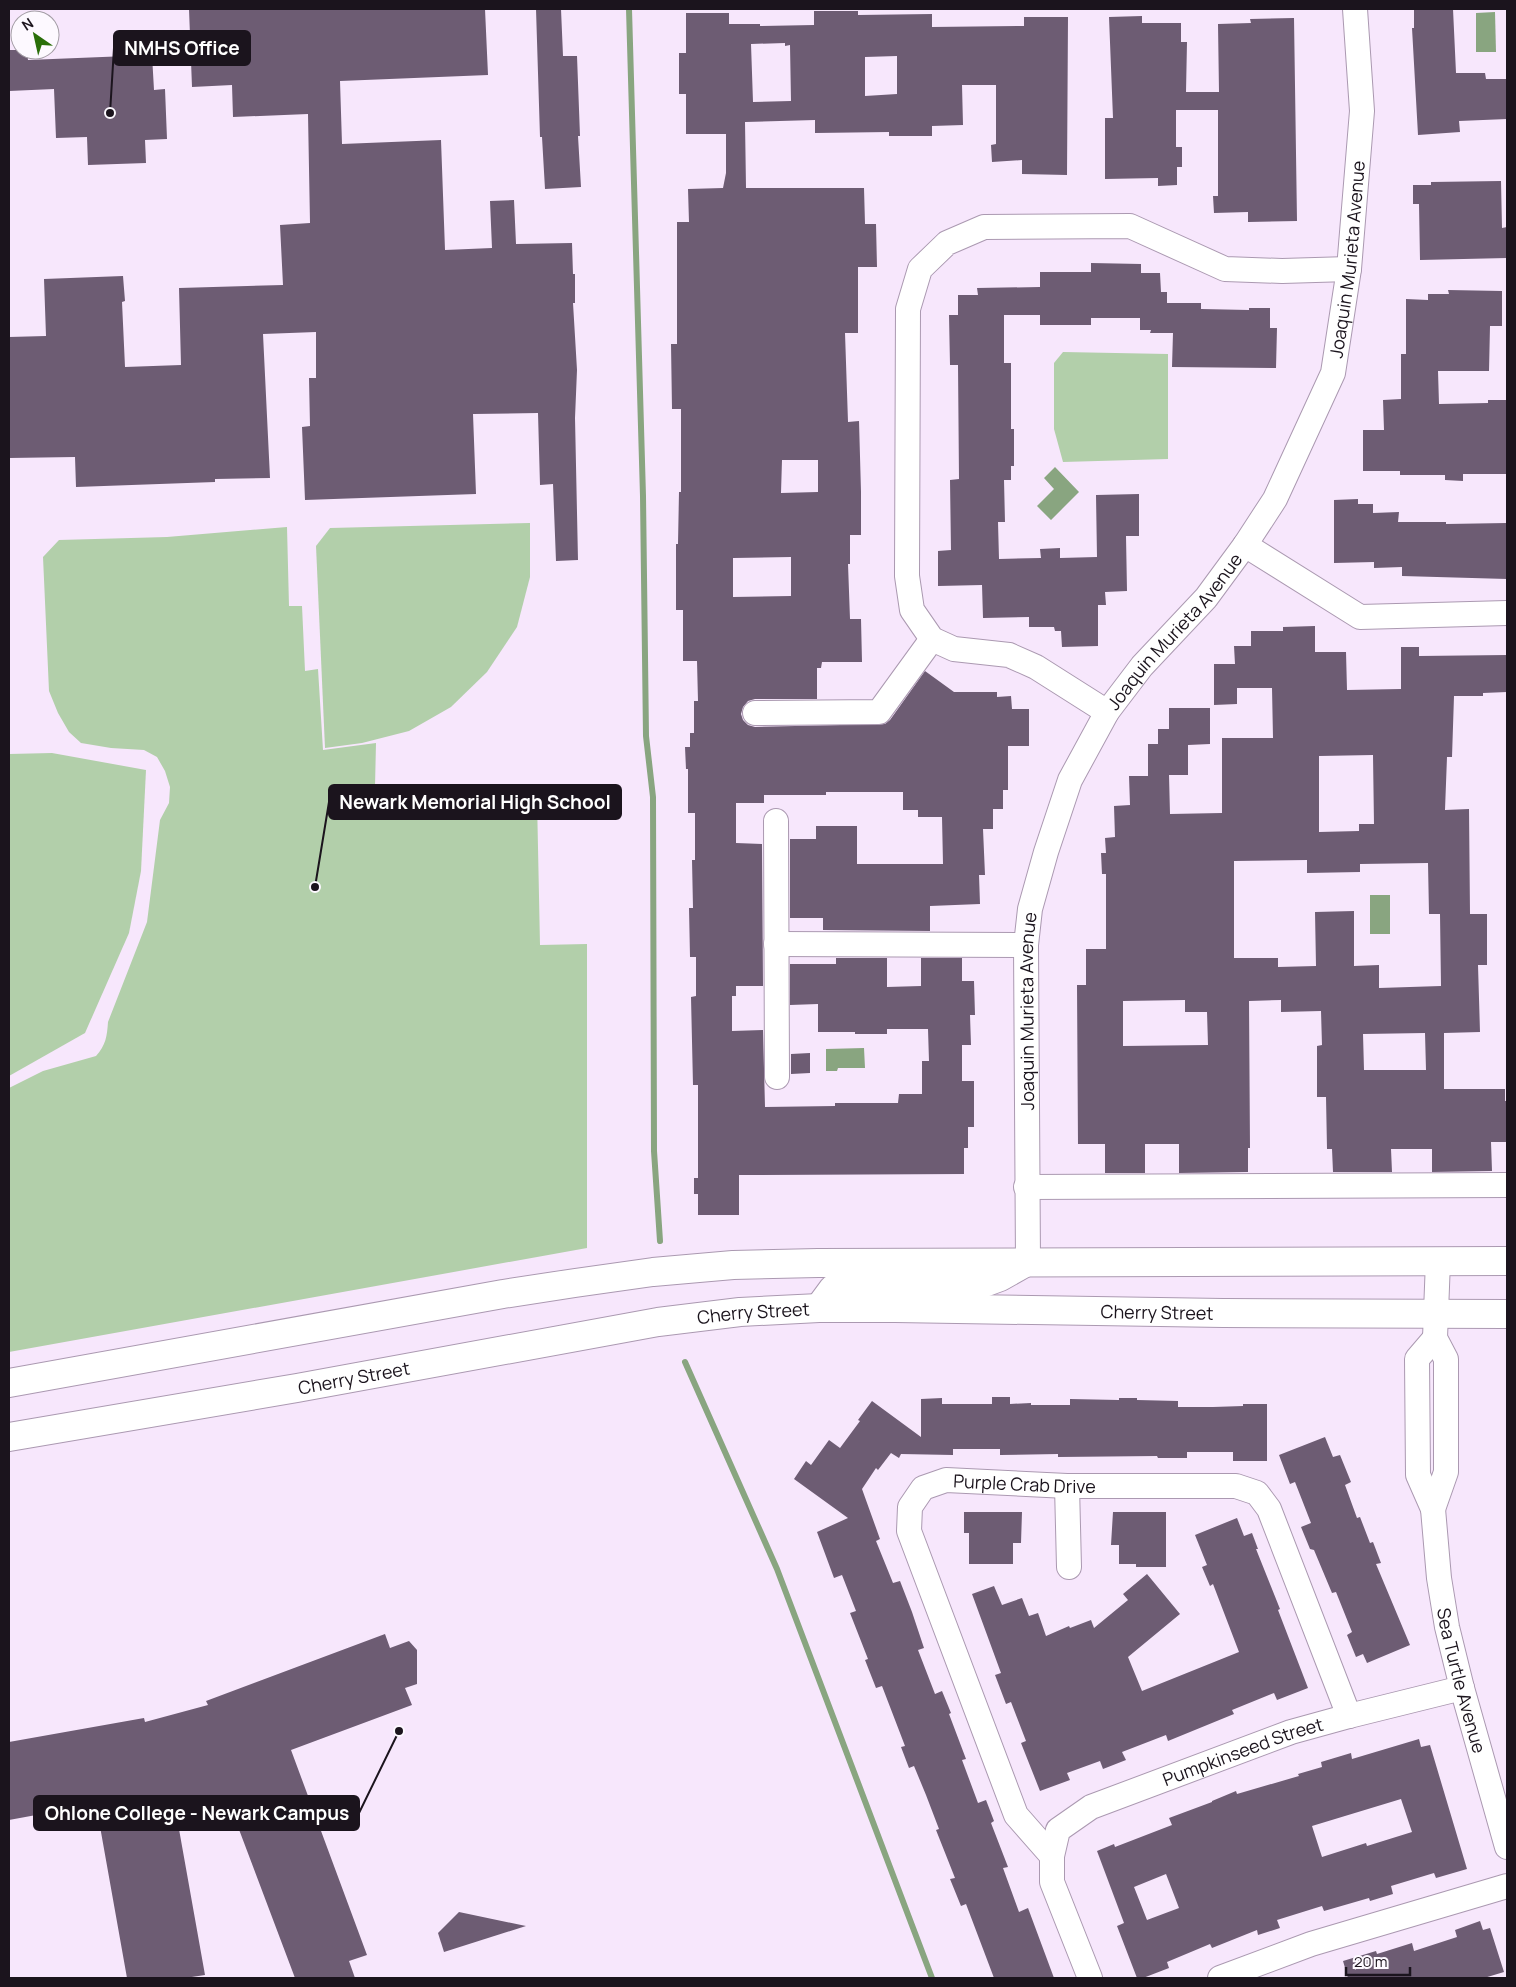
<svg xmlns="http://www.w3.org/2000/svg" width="1516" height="1987" font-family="Manrope,sans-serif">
  <rect width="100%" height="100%" fill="#f7e7fc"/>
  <g fill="#b2cfaa">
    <path d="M 1063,352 L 1168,354 L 1168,459 L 1063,462 L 1054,429 L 1054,363 Z"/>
    <path d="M 530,523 L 530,577 L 517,627 L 487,672 L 451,707 L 409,731 L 362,743 L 325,748 L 316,546 L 330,528 Z"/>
    <path d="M 287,527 L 289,606 L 302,606 L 305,671 L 318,669 L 323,750 L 376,743 L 375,787 L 522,784 L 537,799 L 540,945 L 587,944 L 587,1248 L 9,1352 L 9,1088 L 43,1071 L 96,1056 C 106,1045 107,1036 108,1022 L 147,922 L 160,820 L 169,803 L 170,787 L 165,771 L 157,757 L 144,750 L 111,748 L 81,743 L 69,732 L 58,713 L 49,691 L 43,557 L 59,540 L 167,537 Z"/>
    <path d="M 52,753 L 146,770 L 141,871 L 129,933 L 85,1033 L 9,1076 L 9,754 Z"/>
  </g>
  <g fill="#89a580">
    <path d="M 1495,12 L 1496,52 L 1476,52 L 1476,13 Z"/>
    <path d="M 1055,467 L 1079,492 L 1051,520 L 1037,506 L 1054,489 L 1044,478 Z"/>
    <rect x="1370" y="895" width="20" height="39"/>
    <path d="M 864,1048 L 865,1068 L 838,1068 L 837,1071 L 826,1071 L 826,1049 Z"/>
  </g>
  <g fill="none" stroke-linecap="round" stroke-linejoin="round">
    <g stroke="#89a580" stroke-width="6">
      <path d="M 629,9 L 643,496 L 646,736 L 653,797 L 654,1151 L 660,1241"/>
      <path d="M 685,1362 L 777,1569 L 932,1978"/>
    </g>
  </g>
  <g fill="#6d5c73" fill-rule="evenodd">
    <path d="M 189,9 L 485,9 L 488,75 L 340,81 L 342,144 L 441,140 L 445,250 L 492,248 L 490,201 L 514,200 L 516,244 L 572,243 L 573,274 L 575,274 L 575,303 L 573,303 L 577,370 L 575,418 L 578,560 L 556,561 L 553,484 L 540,485 L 538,413 L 473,414 L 476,494 L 305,500 L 302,427 L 310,426 L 309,378 L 316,378 L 316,332 L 263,334 L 270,478 L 215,479 L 215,482 L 76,487 L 75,457 L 9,458 L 9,337 L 46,336 L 44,279 L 123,276 L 125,301 L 122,302 L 125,367 L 181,365 L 179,288 L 283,285 L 280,225 L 310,223 L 308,114 L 233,117 L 232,85 L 192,87 Z"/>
    <path d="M 536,9 L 561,9 L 563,56 L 577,56 L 580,136 L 578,136 L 581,187 L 545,189 L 542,137 L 540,137 Z"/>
    <path d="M 1414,9 L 1453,9 L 1456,73 L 1485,73 L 1486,79 L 1506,79 L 1507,82 L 1507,119 L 1459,121 L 1460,132 L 1418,135 L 1412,28 L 1414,28 Z"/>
    <path d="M 814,11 L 858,11 L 858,15 L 932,14 L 932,27 L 1024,26 L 1024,17 L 1068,17 L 1067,175 L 1022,174 L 1022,160 L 992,162 L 991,145 L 996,144 L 996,85 L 962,85 L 963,125 L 932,126 L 932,136 L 889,136 L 889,132 L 815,133 L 815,120 L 745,122 L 746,188 L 864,188 L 865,224 L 876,224 L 877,267 L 858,267 L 858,333 L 845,333 L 848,422 L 859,421 L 861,492 L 861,535 L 850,535 L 850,564 L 848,564 L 850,619 L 861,619 L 862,662 L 822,662 L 821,668 L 817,668 L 817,699 L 755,699 L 748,701 L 743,707 L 741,714 L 743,720 L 748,725 L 755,727 L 885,724 L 890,720 L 925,671 L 954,692 L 997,692 L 997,697 L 1011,696 L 1012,709 L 1029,709 L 1029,746 L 1008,746 L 1008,790 L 1003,790 L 1003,809 L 993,809 L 993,829 L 983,829 L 985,875 L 979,875 L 980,904 L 930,906 L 930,931 L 823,930 L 823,918 L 790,918 L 790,839 L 816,839 L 816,826 L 857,826 L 857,864 L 943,864 L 942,817 L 918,817 L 918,810 L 903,810 L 903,792 L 826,792 L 826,795 L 764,795 L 764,803 L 736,803 L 736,843 L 762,844 L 763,986 L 736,986 L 736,996 L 732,996 L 732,1031 L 763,1030 L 765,1107 L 835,1106 L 835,1103 L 898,1103 L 899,1094 L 922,1094 L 922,1061 L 929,1061 L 928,1029 L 887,1029 L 887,1034 L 855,1034 L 855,1032 L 818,1032 L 818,1004 L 790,1005 L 790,964 L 836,964 L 836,958 L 887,958 L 887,987 L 921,986 L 921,958 L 962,958 L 962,981 L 974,981 L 975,1015 L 970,1015 L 971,1045 L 962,1045 L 962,1081 L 974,1081 L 974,1127 L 968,1127 L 968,1148 L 964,1148 L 964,1174 L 739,1175 L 739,1215 L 698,1215 L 698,1194 L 694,1194 L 694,1178 L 698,1178 L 698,1085 L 693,1085 L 691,997 L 696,996 L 696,957 L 690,957 L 689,908 L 693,908 L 692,860 L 695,860 L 695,813 L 688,813 L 688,769 L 686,769 L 685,747 L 690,747 L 690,733 L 694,733 L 694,701 L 698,701 L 697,661 L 683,661 L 683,610 L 676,610 L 676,544 L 678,544 L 679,492 L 681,492 L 681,409 L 672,409 L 671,344 L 677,344 L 677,222 L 689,222 L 688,189 L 723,188 L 726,173 L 726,134 L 686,134 L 686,94 L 679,94 L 679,53 L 686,53 L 686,13 L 729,13 L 729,24 L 760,24 L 760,26 L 814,25 ZM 785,43 L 785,46 L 790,45 L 791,101 L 753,102 L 751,44 ZM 897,56 L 897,94 L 865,96 L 865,57 ZM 782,460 L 818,460 L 818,492 L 781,493 ZM 791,557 L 791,596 L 733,597 L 733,558 Z"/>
    <path d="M 1142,16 L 1142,23 L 1181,23 L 1181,42 L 1187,42 L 1186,92 L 1219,92 L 1218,24 L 1251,23 L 1250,19 L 1294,18 L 1297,221 L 1248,222 L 1248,212 L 1214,213 L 1213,196 L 1218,196 L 1218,110 L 1176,110 L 1176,147 L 1182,147 L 1182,167 L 1177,167 L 1177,185 L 1158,186 L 1158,178 L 1105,179 L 1105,118 L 1113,118 L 1109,17 Z"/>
    <path d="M 9,50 L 27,50 L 28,60 L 152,55 L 154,90 L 165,89 L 167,139 L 145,140 L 146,163 L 88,165 L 87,137 L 56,138 L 54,89 L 9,91 Z"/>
    <path d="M 1501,181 L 1502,228 L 1507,227 L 1507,258 L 1420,260 L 1419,204 L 1413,204 L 1413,185 L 1431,185 L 1431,182 Z"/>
    <path d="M 1091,263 L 1141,264 L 1141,273 L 1160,273 L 1161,292 L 1167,292 L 1167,303 L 1201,303 L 1201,309 L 1249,310 L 1249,308 L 1270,308 L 1270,328 L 1277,328 L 1276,368 L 1172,367 L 1173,333 L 1150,333 L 1151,330 L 1140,330 L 1140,318 L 1091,318 L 1091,325 L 1040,325 L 1040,315 L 1004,315 L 1004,363 L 1011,363 L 1011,429 L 1014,429 L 1014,466 L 1011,466 L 1011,480 L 1004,480 L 1005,522 L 998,522 L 999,559 L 1041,558 L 1040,549 L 1060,548 L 1060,558 L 1097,557 L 1096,495 L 1139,494 L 1139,536 L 1126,536 L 1127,591 L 1105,592 L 1106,605 L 1098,605 L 1098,646 L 1062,647 L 1061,631 L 1055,631 L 1054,627 L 1029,627 L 1029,617 L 983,618 L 982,585 L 938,586 L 938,551 L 951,550 L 950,480 L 959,479 L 958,365 L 950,365 L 949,315 L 958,315 L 958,295 L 978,295 L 977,288 L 1040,287 L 1040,272 L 1091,272 Z"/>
    <path d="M 1448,290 L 1502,291 L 1502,326 L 1490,326 L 1489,371 L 1438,371 L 1439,404 L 1488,403 L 1488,400 L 1507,400 L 1507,474 L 1463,474 L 1463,481 L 1445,480 L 1445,475 L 1400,475 L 1400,471 L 1363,471 L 1363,430 L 1384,430 L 1383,400 L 1401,399 L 1401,354 L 1406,354 L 1406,299 L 1428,300 L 1428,294 L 1449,294 Z"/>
    <path d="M 1358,499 L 1358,504 L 1373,504 L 1373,513 L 1399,512 L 1398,522 L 1446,522 L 1446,524 L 1507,523 L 1507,579 L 1402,576 L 1402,567 L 1374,568 L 1374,562 L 1334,563 L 1334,500 Z"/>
    <path d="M 1315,626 L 1315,652 L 1346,652 L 1347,690 L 1401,689 L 1401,647 L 1419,647 L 1419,656 L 1507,655 L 1507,692 L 1483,693 L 1483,696 L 1454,696 L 1452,757 L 1447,757 L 1445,810 L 1469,809 L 1470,914 L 1487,914 L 1487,965 L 1478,965 L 1480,1032 L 1444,1033 L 1444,1089 L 1505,1089 L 1505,1101 L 1507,1101 L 1507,1142 L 1491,1142 L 1492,1171 L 1432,1172 L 1432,1149 L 1391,1149 L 1392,1172 L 1333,1172 L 1332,1149 L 1327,1149 L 1326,1097 L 1317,1097 L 1317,1046 L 1322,1045 L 1321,1011 L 1281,1012 L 1281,1000 L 1249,1001 L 1250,1148 L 1248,1148 L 1248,1172 L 1179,1173 L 1179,1144 L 1145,1144 L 1145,1173 L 1105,1173 L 1105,1144 L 1078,1144 L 1077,985 L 1086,985 L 1086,949 L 1106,949 L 1106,874 L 1102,874 L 1101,853 L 1106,853 L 1105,838 L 1115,837 L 1114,806 L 1130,805 L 1129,776 L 1148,776 L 1148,744 L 1158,744 L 1158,729 L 1169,729 L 1169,708 L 1210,708 L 1210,744 L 1188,745 L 1188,775 L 1169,775 L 1170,814 L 1222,813 L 1222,738 L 1273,738 L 1272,688 L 1237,688 L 1237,704 L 1214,705 L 1214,664 L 1235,664 L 1234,646 L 1251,646 L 1251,631 L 1283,631 L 1283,627 ZM 1373,755 L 1374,824 L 1359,824 L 1359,831 L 1319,832 L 1319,756 ZM 1307,860 L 1307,873 L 1360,872 L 1360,864 L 1428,863 L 1429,914 L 1440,914 L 1441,986 L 1379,988 L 1379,965 L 1354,966 L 1354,911 L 1315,912 L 1316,966 L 1278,967 L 1278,958 L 1234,958 L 1234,861 ZM 1185,1000 L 1185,1012 L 1207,1012 L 1208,1045 L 1123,1046 L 1123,1001 ZM 1425,1033 L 1426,1070 L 1364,1070 L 1363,1034 Z"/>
    <path d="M 810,1053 L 810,1073 L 791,1074 L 791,1054 Z"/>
    <path d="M 992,1397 L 1010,1397 L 1010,1404 L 1031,1403 L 1031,1405 L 1070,1405 L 1070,1399 L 1119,1400 L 1119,1398 L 1137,1398 L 1137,1400 L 1178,1401 L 1178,1407 L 1213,1407 L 1243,1406 L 1243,1404 L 1267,1404 L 1267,1461 L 1233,1461 L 1233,1452 L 1187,1452 L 1187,1458 L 1158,1458 L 1157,1456 L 1058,1457 L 1058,1454 L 1000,1455 L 1000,1449 L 953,1449 L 953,1455 L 901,1454 L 899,1458 L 891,1453 L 878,1470 L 876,1468 L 862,1489 L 880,1539 L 876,1541 L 893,1583 L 900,1581 L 912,1612 L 924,1648 L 918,1650 L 935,1694 L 942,1691 L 951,1713 L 949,1714 L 966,1759 L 962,1760 L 978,1803 L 986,1800 L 994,1821 L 991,1823 L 1008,1867 L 1003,1868 L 1019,1912 L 1028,1908 L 1054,1978 L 994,1978 L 966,1904 L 961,1906 L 950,1879 L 955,1878 L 936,1830 L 939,1829 L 926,1795 L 914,1766 L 909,1768 L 901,1747 L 905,1746 L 882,1686 L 876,1688 L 865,1660 L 868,1659 L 850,1613 L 856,1611 L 842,1575 L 834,1578 L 817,1532 L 848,1518 L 794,1479 L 806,1461 L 811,1465 L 829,1440 L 840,1448 L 860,1421 L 858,1420 L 872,1401 L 921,1437 L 921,1399 L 942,1398 L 942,1404 L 992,1404 Z"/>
    <path d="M 1325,1437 L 1333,1457 L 1340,1455 L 1351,1482 L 1345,1485 L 1357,1518 L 1360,1517 L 1370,1543 L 1373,1542 L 1381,1563 L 1376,1564 L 1410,1645 L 1367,1663 L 1363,1654 L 1356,1657 L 1347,1635 L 1352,1632 L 1336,1592 L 1332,1593 L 1314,1550 L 1310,1549 L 1301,1527 L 1311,1523 L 1295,1482 L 1290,1484 L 1279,1455 Z"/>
    <path d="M 964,1512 L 1022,1512 L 1021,1543 L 1013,1543 L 1013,1564 L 969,1564 L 969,1533 L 964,1533 Z"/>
    <path d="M 1113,1512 L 1166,1512 L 1166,1567 L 1136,1567 L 1136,1564 L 1119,1564 L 1119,1545 L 1111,1545 Z"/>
    <path d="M 1237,1518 L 1244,1536 L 1252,1533 L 1258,1549 L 1256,1549 L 1280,1609 L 1278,1610 L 1308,1688 L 1277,1700 L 1274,1693 L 1232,1710 L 1234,1714 L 1168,1741 L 1166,1735 L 1122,1752 L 1126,1760 L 1103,1769 L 1100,1761 L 1067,1773 L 1070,1780 L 1040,1791 L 1021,1743 L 1026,1741 L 1011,1702 L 1006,1704 L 995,1675 L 1001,1673 L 972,1594 L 994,1586 L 1002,1605 L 1022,1598 L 1029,1616 L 1038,1613 L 1046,1636 L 1069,1626 L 1070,1628 L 1091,1620 L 1094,1628 L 1128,1600 L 1123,1594 L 1147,1574 L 1180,1614 L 1128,1657 L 1142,1691 L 1239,1652 L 1213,1584 L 1210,1586 L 1202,1567 L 1207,1565 L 1195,1535 Z"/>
    <path d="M 385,1634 L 390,1648 L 409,1641 L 417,1650 L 417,1684 L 405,1688 L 412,1705 L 291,1750 L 367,1955 L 349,1961 L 355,1978 L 295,1978 L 229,1803 L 177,1818 L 205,1975 L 185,1978 L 127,1978 L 96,1804 L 9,1820 L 9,1742 L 144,1718 L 145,1722 L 208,1705 L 206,1701 Z"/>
    <path d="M 1419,1739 L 1421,1747 L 1430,1745 L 1467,1869 L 1436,1878 L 1434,1873 L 1391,1886 L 1393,1894 L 1370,1901 L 1369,1898 L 1324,1911 L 1322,1906 L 1277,1920 L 1280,1928 L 1258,1935 L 1257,1930 L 1212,1948 L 1210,1944 L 1167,1962 L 1169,1968 L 1143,1978 L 1137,1978 L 1117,1926 L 1124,1923 L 1097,1851 L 1114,1844 L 1115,1847 L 1172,1825 L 1169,1818 L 1212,1802 L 1212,1801 L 1236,1791 L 1237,1794 L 1299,1776 L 1298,1774 L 1322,1767 L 1321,1762 L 1351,1753 L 1352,1759 ZM 1401,1799 L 1412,1832 L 1367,1846 L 1366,1843 L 1322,1857 L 1312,1826 ZM 1166,1874 L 1179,1908 L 1147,1920 L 1134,1887 Z"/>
    <path d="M 459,1912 L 526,1926 L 444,1952 L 438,1933 Z"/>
    <path d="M 1480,1921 L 1483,1930 L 1490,1928 L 1504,1972 L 1484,1978 L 1348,1978 L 1343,1961 L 1376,1951 L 1377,1954 L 1412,1943 L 1414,1951 L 1457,1937 L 1455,1930 Z"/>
  </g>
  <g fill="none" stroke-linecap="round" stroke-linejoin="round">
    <g stroke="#ab99b1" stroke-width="26">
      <g id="street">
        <path d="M 1245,545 L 1360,617 L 1507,613"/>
        <path d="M 1107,712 L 1036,667 L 1009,655 L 954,649 L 932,639 L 912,610 L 907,576 L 908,309 L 920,269 L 947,243 L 984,227 L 1130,226 L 1225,269 L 1282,271 L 1349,269"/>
        <path d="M 755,713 L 879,712 L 932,639"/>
        <path d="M 776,821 L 777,1077"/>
        <path d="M 776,944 L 1026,945"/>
        <path d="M 1026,1187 L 1507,1185"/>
        <path id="s1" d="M 1028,1262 L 1026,945 L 1030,909 L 1046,852 L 1070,780 L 1107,712 L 1142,666 L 1206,598 L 1245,545 L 1275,499 L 1333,373 L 1349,269 L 1362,111 L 1355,9"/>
        <path id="s2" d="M 1435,1338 L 1417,1359 L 1418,1475 L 1433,1509 L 1439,1578 L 1447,1627 L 1462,1688 L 1507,1847"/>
        <path d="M 1067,1486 L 1069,1567"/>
        <path d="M 1433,1509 L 1446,1472 L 1446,1359 L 1435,1338 L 1438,1261"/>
        <path id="s3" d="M 1052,1856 L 1016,1815 L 909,1531 L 910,1507 L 923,1488 L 946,1480 L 1067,1486 L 1236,1486 L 1257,1493 L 1269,1509 L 1349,1716"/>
        <path id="s4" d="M 1090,1978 L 1052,1882 L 1052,1856 L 1058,1830 L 1091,1807 L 1291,1732 L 1349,1716 L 1462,1688"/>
        <path d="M 1220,1978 L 1311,1944 L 1507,1886"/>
      </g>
    </g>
    <g stroke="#ab99b1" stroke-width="30">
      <g id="secondary">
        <path d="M 819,1308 L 833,1289 L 844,1285 L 981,1284 L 1000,1277 L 1023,1264"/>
        <path d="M 9,1383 L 503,1294 L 575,1283 L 653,1272 L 733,1265 L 818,1263 L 1507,1261"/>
        <path id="s5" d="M 9,1437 L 297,1388 L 658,1322 L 740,1312 L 819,1308 L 895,1308 L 1223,1313 L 1507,1314"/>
      </g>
    </g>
    <use href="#street" stroke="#fff" stroke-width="24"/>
    <use href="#secondary" stroke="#fff" stroke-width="28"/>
  </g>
  <g text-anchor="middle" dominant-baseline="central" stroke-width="5" stroke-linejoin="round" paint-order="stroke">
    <g font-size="18" fill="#1b141d" stroke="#fdf9ff">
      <text stroke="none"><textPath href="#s1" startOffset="1091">Joaquin Murieta Avenue</textPath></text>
      <text stroke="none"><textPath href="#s1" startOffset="671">Joaquin Murieta Avenue</textPath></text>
      <text stroke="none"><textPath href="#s1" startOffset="251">Joaquin Murieta Avenue</textPath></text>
      <text stroke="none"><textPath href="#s5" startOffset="1159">Cherry Street</textPath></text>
      <text stroke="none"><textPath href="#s5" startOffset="755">Cherry Street</textPath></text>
      <text stroke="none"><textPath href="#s5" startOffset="350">Cherry Street</textPath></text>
      <text stroke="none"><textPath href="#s3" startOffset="508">Purple Crab Drive</textPath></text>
      <text stroke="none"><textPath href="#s2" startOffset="355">Sea Turtle Avenue</textPath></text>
      <text stroke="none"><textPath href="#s4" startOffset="358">Pumpkinseed Street</textPath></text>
    </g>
  </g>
  <path fill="none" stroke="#1b141d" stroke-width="2" d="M110 113L114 48M315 887L329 802M399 1731L359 1813"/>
  <g fill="#1b141d" stroke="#fdf9ff" stroke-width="2">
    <circle cx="110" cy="113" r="5"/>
    <circle cx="315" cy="887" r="5"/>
    <circle cx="399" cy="1731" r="5"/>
  </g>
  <g fill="#1b141d" stroke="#1b141d" stroke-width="2">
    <rect x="114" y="31" width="136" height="34" rx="5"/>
    <rect x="329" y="785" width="292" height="34" rx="5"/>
    <rect x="34" y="1796" width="325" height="34" rx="5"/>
  </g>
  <g font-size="19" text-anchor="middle" font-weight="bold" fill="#fff">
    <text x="182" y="55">NMHS Office</text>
    <text x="475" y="809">Newark Memorial High School</text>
    <text x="197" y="1820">Ohlone College - Newark Campus</text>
  </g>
  <rect width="1516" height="1987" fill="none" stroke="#1b141d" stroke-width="20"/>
  <g transform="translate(35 35) rotate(326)"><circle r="24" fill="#fdf9ff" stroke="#a39da5"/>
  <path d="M0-4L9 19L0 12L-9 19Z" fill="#2a6e09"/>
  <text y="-8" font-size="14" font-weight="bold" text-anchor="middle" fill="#1b141d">N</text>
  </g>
  <path d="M1346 1967v8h64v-8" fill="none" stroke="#1b141d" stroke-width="2.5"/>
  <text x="1354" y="1967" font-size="15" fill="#1b141d" stroke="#fdf9ff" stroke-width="4" paint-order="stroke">20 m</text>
</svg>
